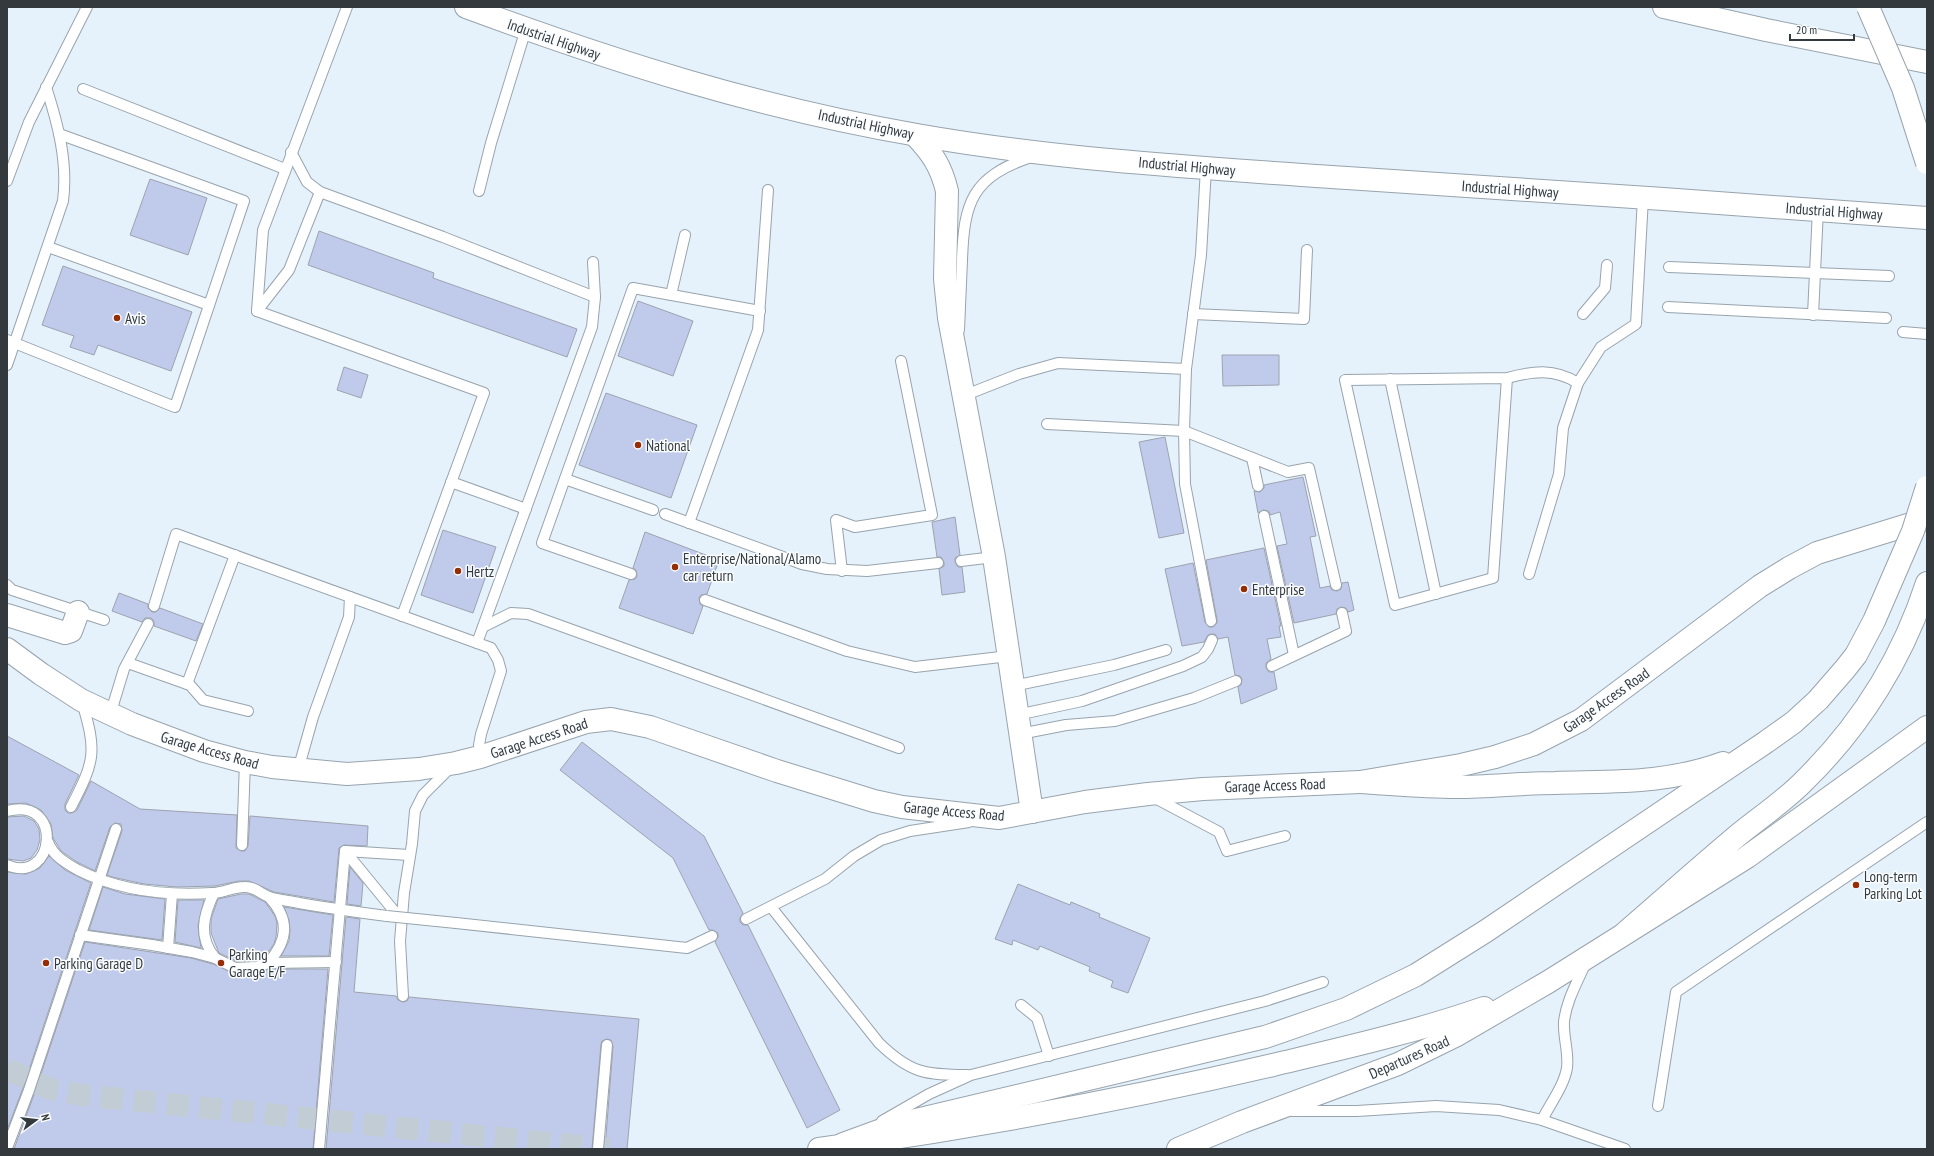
<svg xmlns="http://www.w3.org/2000/svg" width="1934" height="1156" font-family="'PT Sans Narrow',sans-serif">
  <rect width="100%" height="100%" fill="#e5f1fb"/>
  <g fill="#c0cbeb" stroke="#9ea2af">
    <path d="M 150,179 L 207,198 L 188,255 L 130,235 Z"/>
    <path d="M 319,231 L 434,273 L 433,278 L 577,329 L 567,357 L 308,265 Z"/>
    <path d="M 63,266 L 192,312 L 171,371 L 98,345 L 94,355 L 70,347 L 74,336 L 42,325 Z"/>
    <path d="M 638,301 L 693,321 L 673,376 L 618,356 Z"/>
    <path d="M 1222,355 L 1279,355 L 1279,385 L 1223,386 Z"/>
    <path d="M 344,367 L 368,375 L 361,398 L 337,390 Z"/>
    <path d="M 606,393 L 697,425 L 671,498 L 579,465 Z"/>
    <path d="M 1165,437 L 1184,533 L 1159,538 L 1139,442 Z"/>
    <path d="M 1303,477 L 1316,536 L 1310,537 L 1320,588 L 1330,586 L 1332,590 L 1337,591 L 1341,589 L 1342,583 L 1348,582 L 1354,610 L 1348,612 L 1346,608 L 1341,607 L 1337,609 L 1336,614 L 1294,623 L 1277,546 L 1287,544 L 1280,512 L 1270,515 L 1269,511 L 1263,510 L 1258,513 L 1254,491 L 1260,492 L 1264,488 L 1264,485 Z"/>
    <path d="M 955,517 L 960,555 L 955,558 L 955,562 L 958,567 L 962,567 L 965,592 L 942,595 L 939,569 L 944,566 L 944,562 L 941,557 L 937,557 L 932,522 Z"/>
    <path d="M 443,530 L 496,547 L 473,613 L 421,595 Z"/>
    <path d="M 645,532 L 719,560 L 707,594 L 701,595 L 699,598 L 700,604 L 703,606 L 693,634 L 619,608 L 629,580 L 635,579 L 637,576 L 636,570 L 633,568 Z"/>
    <path d="M 1264,548 L 1281,626 L 1279,626 L 1281,637 L 1267,639 L 1271,659 L 1266,663 L 1266,668 L 1269,672 L 1274,672 L 1277,689 L 1241,704 L 1238,687 L 1241,685 L 1242,679 L 1240,676 L 1235,675 L 1228,637 L 1218,639 L 1215,634 L 1211,634 L 1208,635 L 1204,642 L 1182,646 L 1165,569 L 1193,563 L 1205,622 L 1209,627 L 1213,627 L 1217,623 L 1217,620 L 1206,560 Z"/>
    <path d="M 119,593 L 148,604 L 148,608 L 152,612 L 156,612 L 160,608 L 203,624 L 196,641 L 154,626 L 154,621 L 151,618 L 145,618 L 142,622 L 112,611 Z"/>
    <path d="M 7,736 L 79,775 L 65,804 L 65,810 L 68,813 L 72,813 L 77,810 L 91,781 L 140,809 L 237,815 L 236,845 L 236,848 L 241,851 L 245,851 L 248,846 L 250,816 L 368,826 L 367,846 L 344,845 L 339,848 L 334,902 L 274,892 L 249,881 L 239,881 L 215,886 L 177,887 L 144,884 L 112,877 L 107,875 L 122,831 L 121,824 L 115,823 L 110,827 L 95,871 L 77,862 L 61,851 L 53,838 L 51,824 L 41,810 L 26,803 L 7,804 Z"/>
    <path d="M 582,742 L 704,836 L 743,913 L 740,918 L 740,922 L 743,925 L 748,925 L 840,1110 L 807,1128 L 715,942 L 718,937 L 718,933 L 713,930 L 709,930 L 673,858 L 560,770 Z"/>
    <path d="M 24,816 L 34,821 L 39,829 L 40,840 L 37,850 L 31,858 L 23,861 L 7,859 L 7,817 Z"/>
    <path d="M 49,856 L 65,870 L 91,883 L 23,1088 L 7,1130 L 7,872 L 26,874 L 40,868 Z"/>
    <path d="M 350,867 L 363,883 L 361,906 L 347,904 Z"/>
    <path d="M 1018,884 L 1070,905 L 1071,902 L 1100,914 L 1099,917 L 1150,938 L 1128,993 L 1111,987 L 1113,981 L 1089,971 L 1090,967 L 1040,946 L 1038,950 L 1013,940 L 1012,945 L 995,939 Z"/>
    <path d="M 103,887 L 125,894 L 165,899 L 162,940 L 89,930 Z"/>
    <path d="M 241,894 L 249,894 L 265,902 L 275,916 L 277,923 L 276,937 L 274,944 L 264,958 L 256,961 L 236,961 L 219,953 L 211,933 L 211,919 L 218,899 Z"/>
    <path d="M 178,900 L 204,900 L 198,926 L 201,948 L 175,942 Z"/>
    <path d="M 284,907 L 333,915 L 329,956 L 281,956 L 289,941 L 290,931 L 289,920 Z"/>
    <path d="M 346,917 L 360,919 L 354,992 L 396,996 L 398,1000 L 403,1002 L 407,1001 L 409,997 L 639,1019 L 627,1149 L 605,1149 L 613,1046 L 611,1040 L 607,1039 L 602,1041 L 601,1044 L 592,1149 L 326,1149 Z"/>
    <path d="M 85,942 L 191,958 L 213,964 L 235,974 L 258,973 L 269,969 L 328,969 L 313,1149 L 14,1149 L 35,1092 Z"/>
  </g>
  <g fill="none" stroke-linecap="round" stroke-linejoin="round">
    <path stroke="#c2ccd5" stroke-width="22" stroke-dasharray="22 11" stroke-linecap="butt" d="M 7,1069 L 50,1089 L 81,1095 L 610,1149"/>
    <g stroke="#98a4ad" stroke-width="12">
      <g id="lane">
        <path d="M 83,89 L 285,169"/>
        <path d="M 291,152 L 307,182 L 320,192 L 443,237 L 595,297"/>
        <path d="M 1206,168 L 1201,255 L 1186,369 L 1184,431 L 1185,484 L 1211,621"/>
        <path d="M 7,181 L 29,122 L 87,7"/>
        <path d="M 479,191 L 491,143 L 526,29"/>
        <path d="M 48,247 L 209,305"/>
        <path d="M 1669,267 L 1889,276"/>
        <path d="M 671,295 L 685,235"/>
        <path d="M 1668,307 L 1886,318"/>
        <path d="M 257,311 L 484,393 L 402,616"/>
        <path d="M 257,311 L 263,230 L 347,7"/>
        <path d="M 257,311 L 289,270 L 320,192"/>
        <path d="M 1193,314 L 1304,319 L 1307,250"/>
        <path d="M 1583,314 L 1605,288 L 1607,265"/>
        <path d="M 1813,315 L 1818,209"/>
        <path d="M 959,330 C 960,307 961,284 962,260 C 964,202 972,177 1031,157"/>
        <path d="M 1903,332 L 1927,334"/>
        <path d="M 7,340 L 175,407 L 244,201 L 59,134"/>
        <path d="M 7,365 L 63,201 C 68,162 58,124 46,87"/>
        <path d="M 1507,378 L 1493,578 L 1395,605 L 1345,380 L 1507,378 C 1533,371 1554,368 1578,383"/>
        <path d="M 1390,379 L 1436,594"/>
        <path d="M 963,396 L 1019,374 L 1058,363 L 1186,369"/>
        <path d="M 1047,424 L 1184,431 L 1288,472 L 1309,468 L 1336,585"/>
        <path d="M 1252,458 L 1258,486"/>
        <path d="M 565,479 L 653,510"/>
        <path d="M 451,482 L 526,509"/>
        <path d="M 665,514 L 802,564 L 827,569 L 867,571 L 938,563"/>
        <path d="M 1264,516 L 1294,655"/>
        <path d="M 689,523 L 758,330 L 768,190"/>
        <path d="M 961,561 L 994,557"/>
        <path d="M 842,571 L 836,520 L 855,527 L 932,515 L 901,361"/>
        <path d="M 631,574 L 542,543 L 633,288 L 760,311"/>
        <path d="M 1529,574 L 1559,474 L 1563,428 L 1578,383 L 1601,347 L 1636,324 L 1643,198"/>
        <path d="M 7,585 L 12,590 L 104,620"/>
        <path d="M 705,600 L 847,651 L 915,667 L 1009,656"/>
        <path d="M 154,606 L 176,534 L 491,648 L 498,660 L 501,671 L 481,734 L 479,745 L 480,757"/>
        <path d="M 483,627 L 511,613 L 528,614 L 899,748"/>
        <path d="M 477,643 L 592,327 L 595,297 L 593,262"/>
        <path d="M 128,663 L 190,685 L 203,700 L 248,711"/>
        <path d="M 1272,666 L 1346,631 L 1342,613"/>
        <path d="M 187,684 L 235,555"/>
        <path d="M 1013,686 L 1114,665 L 1166,650"/>
        <path d="M 110,715 L 124,669 L 148,624"/>
        <path d="M 1017,715 L 1082,701 L 1183,666 L 1202,657 L 1208,649 L 1212,640"/>
        <path d="M 1020,734 L 1066,725 L 1115,721 L 1194,698 L 1236,681"/>
        <path d="M 298,770 L 313,717 L 349,617 L 350,597"/>
        <path d="M 1155,798 L 1219,832 L 1227,851 L 1285,836"/>
        <path d="M 71,807 C 95,761 97,752 82,702"/>
        <path d="M 7,811 C 65,796 55,886 7,865"/>
        <path d="M 48,842 C 53,856 66,863 78,870 C 120,891 165,896 212,893 C 223,893 233,887 244,887 C 254,886 261,894 269,897 C 278,900 290,901 299,903 C 328,908 357,912 387,916"/>
        <path d="M 242,845 L 245,762"/>
        <path d="M 345,851 L 399,917"/>
        <path d="M 345,851 L 409,855"/>
        <path d="M 214,893 C 203,916 198,937 215,958"/>
        <path d="M 771,907 L 879,1043 C 910,1073 925,1075 967,1075"/>
        <path d="M 746,919 L 825,879 L 854,856 L 881,840 L 910,831 L 969,822"/>
        <path d="M 456,923 L 687,948 L 712,936"/>
        <path d="M 80,935 L 152,945 L 192,952 L 215,958 L 235,968 L 257,967 L 268,963 L 336,962"/>
        <path d="M 168,948 L 172,894"/>
        <path d="M 268,963 C 288,941 290,919 269,897"/>
        <path d="M 403,996 L 400,941 L 404,893 L 412,844 L 415,811 L 423,795 L 451,767"/>
        <path d="M 1021,1005 L 1037,1018 L 1049,1056"/>
        <path d="M 1658,1106 L 1676,992 L 1927,822"/>
        <path d="M 1292,1111 L 1357,1111 L 1436,1106 L 1499,1110 L 1542,1120 L 1625,1149"/>
        <path d="M 1542,1120 C 1550,1104 1564,1086 1567,1068 C 1569,1052 1563,1037 1564,1022 C 1566,1001 1578,981 1586,962"/>
        <path d="M 882,1121 L 929,1094 L 971,1075 L 1265,1001 L 1323,982"/>
        <path d="M 7,1148 L 29,1090 L 116,829"/>
        <path d="M 319,1149 L 345,851"/>
        <path d="M 598,1149 L 607,1045"/>
      </g>
    </g>
    <g stroke="#98a4ad" stroke-width="24">
      <g id="secondary">
        <path d="M 466,7 C 612,61 763,109 917,135 C 1059,160 1203,168 1347,178 C 1540,191 1734,203 1927,218"/>
        <path d="M 915,135 C 932,153 941,166 947,191 L 945,279 L 949,318 L 994,557 L 1032,812"/>
        <path d="M 7,615 L 65,633 L 71,631 L 78,612"/>
        <path d="M 7,649 L 41,674 L 81,700 L 132,724 L 204,751 L 245,762 L 272,767 L 347,774 L 419,769 L 456,763 L 480,757 L 586,722 L 611,719 L 650,727 L 777,771 L 874,801 L 902,807 L 999,818 L 1085,802 L 1148,794 L 1203,789 L 1360,782 L 1461,765 L 1495,757 L 1534,744 L 1581,720 L 1760,586 L 1789,568 L 1817,553 L 1927,519"/>
        <path d="M 819,1149 C 971,1128 1123,1100 1273,1065 C 1344,1048 1415,1032 1484,1008"/>
        <path d="M 1178,1149 L 1242,1122 L 1398,1064 L 1455,1036 L 1548,982 L 1747,857 L 1927,727"/>
      </g>
    </g>
    <g stroke="#98a4ad" stroke-width="24">
      <g id="highway">
        <path d="M 1664,7 L 1766,30 L 1927,62"/>
        <path d="M 1360,782 C 1393,784 1425,787 1457,787 C 1490,787 1522,783 1555,783 C 1615,781 1665,784 1723,763"/>
        <path d="M 1625,933 C 1662,901 1699,868 1737,836 C 1760,817 1785,801 1805,780 C 1861,725 1903,657 1927,583"/>
        <path d="M 843,1144 L 895,1125 L 1265,1037 L 1346,1009 L 1416,975 L 1486,931 L 1766,742 L 1794,722 L 1818,700"/>
      </g>
    </g>
    <use href="#lane" stroke="#fff" stroke-width="10"/>
    <use href="#secondary" stroke="#fff" stroke-width="22"/>
    <use href="#highway" stroke="#fff" stroke-width="22"/>
    <g stroke="#98a4ad" stroke-width="12" stroke-linecap="butt">
      <path id="lane-bridge" d="M 387,916 L 456,923"/>
    </g>
    <g stroke="#98a4ad" stroke-width="24" stroke-linecap="butt">
      <g id="highway-bridge">
        <path d="M 1868,7 L 1903,88 L 1927,163"/>
        <path d="M 1818,700 L 1845,669 L 1856,655 L 1874,621 L 1913,531 L 1927,487"/>
      </g>
    </g>
    <use href="#lane-bridge" stroke="#fff" stroke-width="10"/>
    <use href="#highway-bridge" stroke="#fff" stroke-width="22"/>
  </g>
  <g fill="#952e06" stroke="#fafdff" stroke-width="1.5">
    <circle cx="117" cy="318" r="4"/>
    <circle cx="638" cy="445" r="4"/>
    <circle cx="675" cy="567" r="4"/>
    <circle cx="458" cy="571" r="4"/>
    <circle cx="1244" cy="589" r="4"/>
    <circle cx="1856" cy="885" r="4"/>
    <circle cx="46" cy="963" r="4"/>
    <circle cx="221" cy="963" r="4"/>
  </g>
  <g text-anchor="middle" dominant-baseline="central" stroke-width="3" stroke-linejoin="round" paint-order="stroke">
    <g font-size="15" fill="#34393d" stroke="#fafdff">
      <text transform="translate(554 39) rotate(19)">Industrial Highway</text>
      <text transform="translate(866 124) rotate(12)">Industrial Highway</text>
      <text transform="translate(1187 166) rotate(5)">Industrial Highway</text>
      <text transform="translate(1510 189) rotate(4)">Industrial Highway</text>
      <text transform="translate(1834 211) rotate(4)">Industrial Highway</text>
      <text transform="translate(1606 700) rotate(-35)">Garage Access Road</text>
      <text transform="translate(539 738) rotate(-18)">Garage Access Road</text>
      <text transform="translate(210 750) rotate(16)">Garage Access Road</text>
      <text transform="translate(1275 785) rotate(-2)">Garage Access Road</text>
      <text transform="translate(954 811) rotate(5)">Garage Access Road</text>
      <text transform="translate(1409 1057) rotate(-24)">Departures Road</text>
    </g>
    <g font-size="15" fill="#34393d" stroke="#fafdff" text-anchor="start">
      <text x="125" y="318">Avis</text>
      <text x="646" y="445">National</text>
      <text x="683" y="558">Enterprise/National/Alamo<tspan x="683" dy="17">car return</tspan></text>
      <text x="466" y="571">Hertz</text>
      <text x="1252" y="589">Enterprise</text>
      <text x="1864" y="876">Long-term<tspan x="1864" dy="17">Parking Lot</tspan></text>
      <text x="229" y="954">Parking<tspan x="229" dy="17">Garage E/F</tspan></text>
      <text x="54" y="963">Parking Garage D</text>
    </g>
  </g>
  <rect width="1934" height="1156" fill="none" stroke="#34393d" stroke-width="16"/>
  <g transform="translate(36 1120) rotate(75)" stroke="#fafdff" stroke-width="3" paint-order="stroke">
  <path d="M0-3L7 15L0 10L-7 15Z" fill="#34393d"/>
  <text y="-6" font-size="11" font-weight="bold" text-anchor="middle" fill="#34393d">N</text>
  </g>
  <path d="M1790 34v6h64v-6" fill="none" stroke="#34393d" stroke-width="2"/>
  <text x="1796" y="34" font-size="12" fill="#34393d" stroke="#fafdff" stroke-width="3" paint-order="stroke">20 m</text>
</svg>
